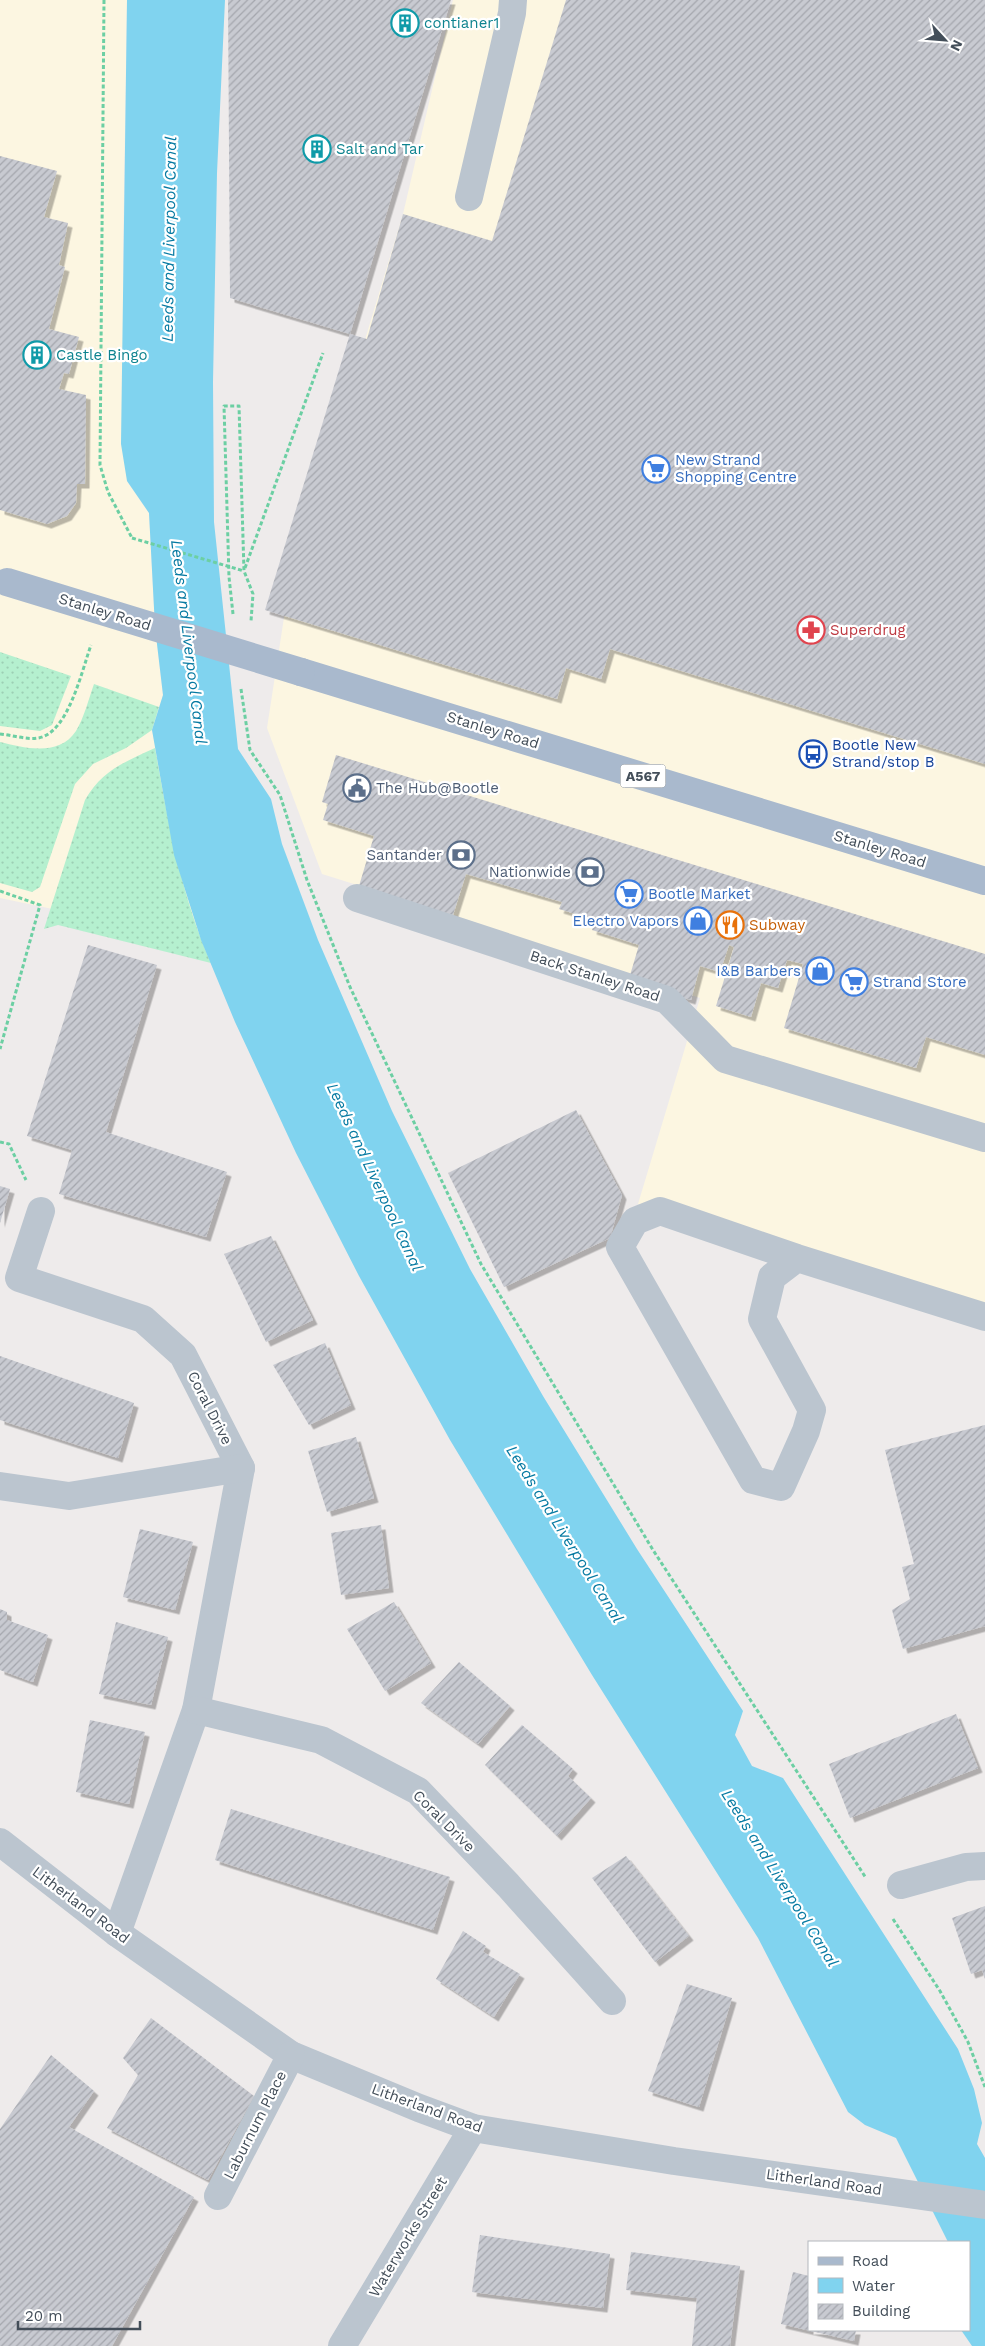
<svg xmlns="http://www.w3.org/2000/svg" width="985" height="2346" font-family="'Work Sans',sans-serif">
  <defs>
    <pattern id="grass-dots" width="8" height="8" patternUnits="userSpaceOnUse" patternTransform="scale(1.25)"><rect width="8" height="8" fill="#b5f0cf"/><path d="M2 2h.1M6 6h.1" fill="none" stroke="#9dcfb4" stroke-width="1.8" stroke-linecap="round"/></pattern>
    <pattern id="building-hatch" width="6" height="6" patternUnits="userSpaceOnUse" patternTransform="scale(1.25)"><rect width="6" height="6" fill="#c8cad1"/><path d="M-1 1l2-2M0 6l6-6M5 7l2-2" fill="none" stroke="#a4a6ad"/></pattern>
    <filter id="shadow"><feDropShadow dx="4.5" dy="4.5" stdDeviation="0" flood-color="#0004"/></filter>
  </defs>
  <rect width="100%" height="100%" fill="#eeebeb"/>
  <g fill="#fcf6e1">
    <path d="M 0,0 L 127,0 L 123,259 L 127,481 L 149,513 L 155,627 L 163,696 L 152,730 L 201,940 L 0,898 Z"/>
    <path d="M 453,0 L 985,0 L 985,1316 L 638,1204 L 700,998 L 453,915 L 322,874 L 267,728 L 287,598 L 403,214 Z"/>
  </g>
  <g fill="url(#grass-dots)">
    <path d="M 0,652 L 71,676 L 52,725 L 40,731 L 0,726 Z"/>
    <path d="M 94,684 L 159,707 L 152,730 L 126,748 L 93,764 L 75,784 L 40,887 L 32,892 L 0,883 L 0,742 C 24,748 59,757 76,731 C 84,718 89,698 94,684 Z"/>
    <path d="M 155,748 C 168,821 181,895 211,963 L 58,925 L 44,929 L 85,800 C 102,770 125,762 155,748 Z"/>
  </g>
  <path fill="#80d3ef" d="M 127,0 L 225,0 L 217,173 L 213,382 L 214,522 L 238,749 L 271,799 L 282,844 L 318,940 L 392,1111 L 470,1269 L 543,1396 L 637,1549 L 743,1711 L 735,1735 L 752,1766 L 783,1778 L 958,2049 L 974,2089 L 982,2123 L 977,2144 L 985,2158 L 985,2346 L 972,2346 L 961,2330 L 969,2330 L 969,2242 L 948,2242 L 896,2138 L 865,2125 L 848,2112 L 758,1938 L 592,1675 L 450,1440 L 359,1276 L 296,1153 L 235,1022 L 201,940 L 174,855 L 152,730 L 163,695 L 155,627 L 149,513 L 127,481 L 121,444 Z"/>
  <g fill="url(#building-hatch)" filter="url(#shadow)">
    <path d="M 228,0 L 451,0 L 350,334 L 230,298 Z"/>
    <path d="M 566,0 L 985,0 L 985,764 L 610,649 L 601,679 L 566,668 L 557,699 L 265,610 L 350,334 L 367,339 L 403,214 L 492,241 Z"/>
    <path d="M 0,156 L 57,171 L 44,217 L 68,223 L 59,265 L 65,267 L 49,329 L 79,337 L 69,374 L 64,373 L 59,389 L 86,395 L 85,484 L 77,484 L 76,503 L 67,516 L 47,524 L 0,510 Z"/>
    <path d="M 336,755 L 985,954 L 985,1055 L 926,1037 L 916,1068 L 784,1028 L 803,964 L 787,960 L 778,988 L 761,983 L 751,1017 L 716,1006 L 734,947 L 729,945 L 720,972 L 700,966 L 691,1000 L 628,982 L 639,945 L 592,930 L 595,920 L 559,909 L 562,902 L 466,874 L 453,915 L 359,886 L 374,836 L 323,820 L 328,804 L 322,802 Z"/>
    <path d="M 88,945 L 157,965 L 106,1132 L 227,1172 L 206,1237 L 59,1194 L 72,1150 L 27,1136 Z"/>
    <path d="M 576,1110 L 622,1195 L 610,1238 L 504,1287 L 448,1173 Z"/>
    <path d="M 0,1186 L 10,1189 L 0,1223 Z"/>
    <path d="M 271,1236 L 313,1320 L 266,1342 L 224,1254 Z"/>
    <path d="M 325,1343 L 351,1405 L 309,1425 L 273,1365 Z"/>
    <path d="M 0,1356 L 134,1403 L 118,1458 L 0,1420 Z"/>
    <path d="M 985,1425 L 985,1626 L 903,1649 L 892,1610 L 910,1599 L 902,1567 L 914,1564 L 885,1450 Z"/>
    <path d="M 356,1437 L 374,1498 L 327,1512 L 308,1451 Z"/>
    <path d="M 381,1525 L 389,1588 L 341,1595 L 331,1533 Z"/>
    <path d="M 140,1529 L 193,1542 L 175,1610 L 123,1597 Z"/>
    <path d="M 394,1602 L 431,1663 L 385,1691 L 347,1629 Z"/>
    <path d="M 0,1609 L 7,1612 L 7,1620 L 48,1635 L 33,1682 L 0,1670 Z"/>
    <path d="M 116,1622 L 168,1637 L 151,1705 L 99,1694 Z"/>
    <path d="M 459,1662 L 510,1706 L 478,1744 L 421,1703 Z"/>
    <path d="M 956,1714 L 978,1768 L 850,1818 L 829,1764 Z"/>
    <path d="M 90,1720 L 145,1732 L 129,1804 L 76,1792 Z"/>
    <path d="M 522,1725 L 573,1769 L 568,1776 L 591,1798 L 557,1836 L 485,1765 Z"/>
    <path d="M 231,1809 L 450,1877 L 433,1930 L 215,1860 Z"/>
    <path d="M 626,1856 L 689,1936 L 655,1962 L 592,1878 Z"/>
    <path d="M 985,1906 L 985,1979 L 982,1970 L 971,1974 L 952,1918 Z"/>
    <path d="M 463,1931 L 486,1946 L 483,1952 L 520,1974 L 494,2017 L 436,1979 Z"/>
    <path d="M 687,1984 L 732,1998 L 699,2107 L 648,2091 Z"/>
    <path d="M 151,2018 L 254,2096 L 208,2180 L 107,2128 L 138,2075 L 123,2058 Z"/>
    <path d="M 51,2055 L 94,2091 L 69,2127 L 194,2197 L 112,2346 L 0,2346 L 0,2129 Z"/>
    <path d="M 480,2235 L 610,2254 L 603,2308 L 472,2292 Z"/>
    <path d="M 631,2252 L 740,2266 L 730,2346 L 692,2346 L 697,2298 L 626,2290 Z"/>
    <path d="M 793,2272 L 809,2276 L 809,2330 L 856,2330 L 854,2341 L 781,2324 Z"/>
  </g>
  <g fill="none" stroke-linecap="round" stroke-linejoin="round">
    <g stroke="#6ccfa3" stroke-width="3" stroke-dasharray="4 2.5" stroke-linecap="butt">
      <path d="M 104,0 L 100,465 L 108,492 L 132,538"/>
      <path d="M 245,568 L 323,353"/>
      <path d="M 233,614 L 229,577 L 224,406 L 239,406 L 244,571 L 253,594 L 251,621"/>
      <path d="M 241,689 L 250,750 L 280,795 L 307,880 L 350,987 L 481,1264 L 653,1550 L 866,1878"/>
      <path d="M 0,734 C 12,735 27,740 38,738 C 68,734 82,670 91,645"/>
      <path d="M 0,891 L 40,905 L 0,1049"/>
      <path d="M 0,1142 L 9,1144 L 26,1180"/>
      <path d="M 893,1919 L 940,1991 L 968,2042 L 985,2087"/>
    </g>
    <g stroke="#bbc5cf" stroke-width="28">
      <path d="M 469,197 L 512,13 L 513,0"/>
      <path d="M 357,898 L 667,1000 L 725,1059 L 985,1138"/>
      <path d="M 41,1211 L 19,1278 L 143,1319 L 183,1355 L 241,1468 L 196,1710 L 117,1933"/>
      <path d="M 797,1258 L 772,1277 L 762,1319 L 812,1410 L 806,1431 L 781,1487 L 753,1480 L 620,1247 L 635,1221 L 660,1211 L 797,1258 L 985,1317"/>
      <path d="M 0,1486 L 69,1496 L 241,1468"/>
      <path d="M 196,1710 L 321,1740 L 418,1791 L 508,1885 L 612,2001"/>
      <path d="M 0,1842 L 117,1933 L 291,2055 L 419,2108 L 473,2128 L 674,2161 L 985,2205"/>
      <path d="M 901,1885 L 966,1867 L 985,1866"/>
      <path d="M 218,2196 L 291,2055"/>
      <path d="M 342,2346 L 473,2128"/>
    </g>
    <path stroke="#a9b9cd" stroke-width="28" d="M 301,672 L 985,881"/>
    <path stroke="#6ccfa3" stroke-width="3" stroke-dasharray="4 2.5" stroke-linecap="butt" d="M 132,538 L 244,571"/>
    <path stroke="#a9b9cd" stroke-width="28" d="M 7,582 L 301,672"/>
  </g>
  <defs>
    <g id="building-ring" transform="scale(1.4375)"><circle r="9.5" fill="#fff" stroke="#0f9aa8" stroke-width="1.5"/><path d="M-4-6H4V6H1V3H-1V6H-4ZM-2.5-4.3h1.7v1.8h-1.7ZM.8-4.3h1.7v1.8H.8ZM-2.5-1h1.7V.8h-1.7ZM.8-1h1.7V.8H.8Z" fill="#0f9aa8"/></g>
    <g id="supermarket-ring" transform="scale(1.4375)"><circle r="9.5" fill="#fff" stroke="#3f7fe0" stroke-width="1.5"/><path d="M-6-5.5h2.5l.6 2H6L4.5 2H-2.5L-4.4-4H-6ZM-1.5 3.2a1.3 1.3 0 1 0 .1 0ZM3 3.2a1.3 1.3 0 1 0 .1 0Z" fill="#3f7fe0"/></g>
    <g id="pharmacy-ring" transform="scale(1.4375)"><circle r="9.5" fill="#fff" stroke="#e0444e" stroke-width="1.5"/><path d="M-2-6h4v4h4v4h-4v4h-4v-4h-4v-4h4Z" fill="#e0444e"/></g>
    <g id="bus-ring" transform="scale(1.4375)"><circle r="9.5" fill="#fff" stroke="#1a4fb4" stroke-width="1.5"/><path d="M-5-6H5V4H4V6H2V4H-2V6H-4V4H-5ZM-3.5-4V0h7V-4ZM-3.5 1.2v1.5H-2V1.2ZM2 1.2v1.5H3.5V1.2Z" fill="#1a4fb4"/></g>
    <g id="civic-ring" transform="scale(1.4375)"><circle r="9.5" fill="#fff" stroke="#5c6f8a" stroke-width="1.5"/><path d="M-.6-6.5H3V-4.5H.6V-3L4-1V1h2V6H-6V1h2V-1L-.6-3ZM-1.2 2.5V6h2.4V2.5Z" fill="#5c6f8a"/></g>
    <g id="bank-ring" transform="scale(1.4375)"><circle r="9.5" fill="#fff" stroke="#5c6f8a" stroke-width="1.5"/><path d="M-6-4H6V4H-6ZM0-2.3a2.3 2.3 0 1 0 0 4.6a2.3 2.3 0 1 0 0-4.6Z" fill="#5c6f8a"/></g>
    <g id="shop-ring" transform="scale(1.4375)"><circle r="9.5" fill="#fff" stroke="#3f7fe0" stroke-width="1.5"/><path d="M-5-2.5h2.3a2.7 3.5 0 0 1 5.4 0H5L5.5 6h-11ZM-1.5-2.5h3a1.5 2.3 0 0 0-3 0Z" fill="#3f7fe0"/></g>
    <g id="restaurant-ring" transform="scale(1.4375)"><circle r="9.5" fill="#fff" stroke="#e8710a" stroke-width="1.5"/><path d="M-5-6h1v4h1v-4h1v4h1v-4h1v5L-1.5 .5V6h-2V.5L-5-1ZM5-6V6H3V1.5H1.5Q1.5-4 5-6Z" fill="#e8710a"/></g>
  </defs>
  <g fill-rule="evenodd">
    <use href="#building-ring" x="405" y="23"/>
    <use href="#building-ring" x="317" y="149"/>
    <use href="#building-ring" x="37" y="355"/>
    <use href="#supermarket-ring" x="656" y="469"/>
    <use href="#pharmacy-ring" x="811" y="630"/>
    <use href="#bus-ring" x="813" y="754"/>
    <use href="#civic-ring" x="357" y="788"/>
    <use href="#bank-ring" x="461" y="855"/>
    <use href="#bank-ring" x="590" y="872"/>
    <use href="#supermarket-ring" x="629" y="894"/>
    <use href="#shop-ring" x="698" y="921"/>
    <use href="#restaurant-ring" x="730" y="925"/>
    <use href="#shop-ring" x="820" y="971"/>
    <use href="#supermarket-ring" x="854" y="982"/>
  </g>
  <g text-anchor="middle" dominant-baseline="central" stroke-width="4.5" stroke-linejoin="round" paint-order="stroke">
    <rect fill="#fff" stroke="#7b838b" stroke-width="1" x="620.5" y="764.5" width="45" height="23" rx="4"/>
    <g font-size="14" font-weight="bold" fill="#434e59">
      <text x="643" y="776">A567</text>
    </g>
    <g font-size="15" fill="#0d838f" stroke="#fff" text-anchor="start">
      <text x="424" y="23">contianer1</text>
      <text x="336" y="149">Salt and Tar</text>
      <text x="56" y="355">Castle Bingo</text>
    </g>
    <g font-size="15" fill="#366cbe" stroke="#fff" text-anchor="start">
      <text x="675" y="460">New Strand<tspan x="675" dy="17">Shopping Centre</tspan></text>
      <text x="648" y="894">Bootle Market</text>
      <text x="679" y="921" text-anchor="end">Electro Vapors</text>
      <text x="801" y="971" text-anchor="end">I&amp;B Barbers</text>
      <text x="873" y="982">Strand Store</text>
    </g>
    <g font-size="15" fill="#434e59" stroke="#fff">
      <text transform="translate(105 612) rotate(17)">Stanley Road</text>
      <text transform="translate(493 730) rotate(17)">Stanley Road</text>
      <text transform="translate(880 849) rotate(17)">Stanley Road</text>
      <text transform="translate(595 976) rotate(18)">Back Stanley Road</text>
      <text transform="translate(210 1408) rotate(63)">Coral Drive</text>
      <text transform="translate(444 1821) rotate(45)">Coral Drive</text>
      <text transform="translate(81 1905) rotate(37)">Litherland Road</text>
      <text transform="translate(427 2108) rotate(20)">Litherland Road</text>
      <text transform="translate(255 2125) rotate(-63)">Laburnum Place</text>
      <text transform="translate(824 2182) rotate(8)">Litherland Road</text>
      <text transform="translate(408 2237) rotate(-59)">Waterworks Street</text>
    </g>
    <g font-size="15" fill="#be3a42" stroke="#fff" text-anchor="start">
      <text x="830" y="630">Superdrug</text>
    </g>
    <g font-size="15" fill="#164399" stroke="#fff" text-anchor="start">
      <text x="832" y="745">Bootle New<tspan x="832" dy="17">Strand/stop B</tspan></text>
    </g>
    <g font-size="15" fill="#4e5e75" stroke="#fff" text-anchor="end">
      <text x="376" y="788" text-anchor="start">The Hub@Bootle</text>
      <text x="442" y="855">Santander</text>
      <text x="571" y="872">Nationwide</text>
    </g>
    <g font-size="15" fill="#c56008" stroke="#fff" text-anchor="start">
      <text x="749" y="925">Subway</text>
    </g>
    <g font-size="16" font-style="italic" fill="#067aa2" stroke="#fff">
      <text transform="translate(169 239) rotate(-89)">Leeds and Liverpool Canal</text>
      <text transform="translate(189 642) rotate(83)">Leeds and Liverpool Canal</text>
      <text transform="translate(375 1177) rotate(65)">Leeds and Liverpool Canal</text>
      <text transform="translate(565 1534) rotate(58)">Leeds and Liverpool Canal</text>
      <text transform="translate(780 1878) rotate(58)">Leeds and Liverpool Canal</text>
    </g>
  </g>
  <rect x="808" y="2241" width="162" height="90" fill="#ffffff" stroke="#b4b8bd"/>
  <rect x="818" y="2257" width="25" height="8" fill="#a9b9cd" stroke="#b4b8bd"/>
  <text x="852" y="2266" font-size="15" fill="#434e59">Road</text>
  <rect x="818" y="2278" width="25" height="15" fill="#80d3ef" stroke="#b4b8bd"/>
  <text x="852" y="2291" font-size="15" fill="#434e59">Water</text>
  <rect x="818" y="2304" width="25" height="15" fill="url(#building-hatch)" stroke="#b4b8bd"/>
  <text x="852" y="2316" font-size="15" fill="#434e59">Building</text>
  <g transform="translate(945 40) rotate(116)" stroke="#ffffff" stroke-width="4" paint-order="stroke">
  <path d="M0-4L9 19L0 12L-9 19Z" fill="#434e59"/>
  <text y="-8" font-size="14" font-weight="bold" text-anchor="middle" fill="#434e59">N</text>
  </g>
  <path d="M18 2321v8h122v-8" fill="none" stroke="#434e59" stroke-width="2.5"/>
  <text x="25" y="2321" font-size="15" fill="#434e59" stroke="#ffffff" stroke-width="4" paint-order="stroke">20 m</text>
</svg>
